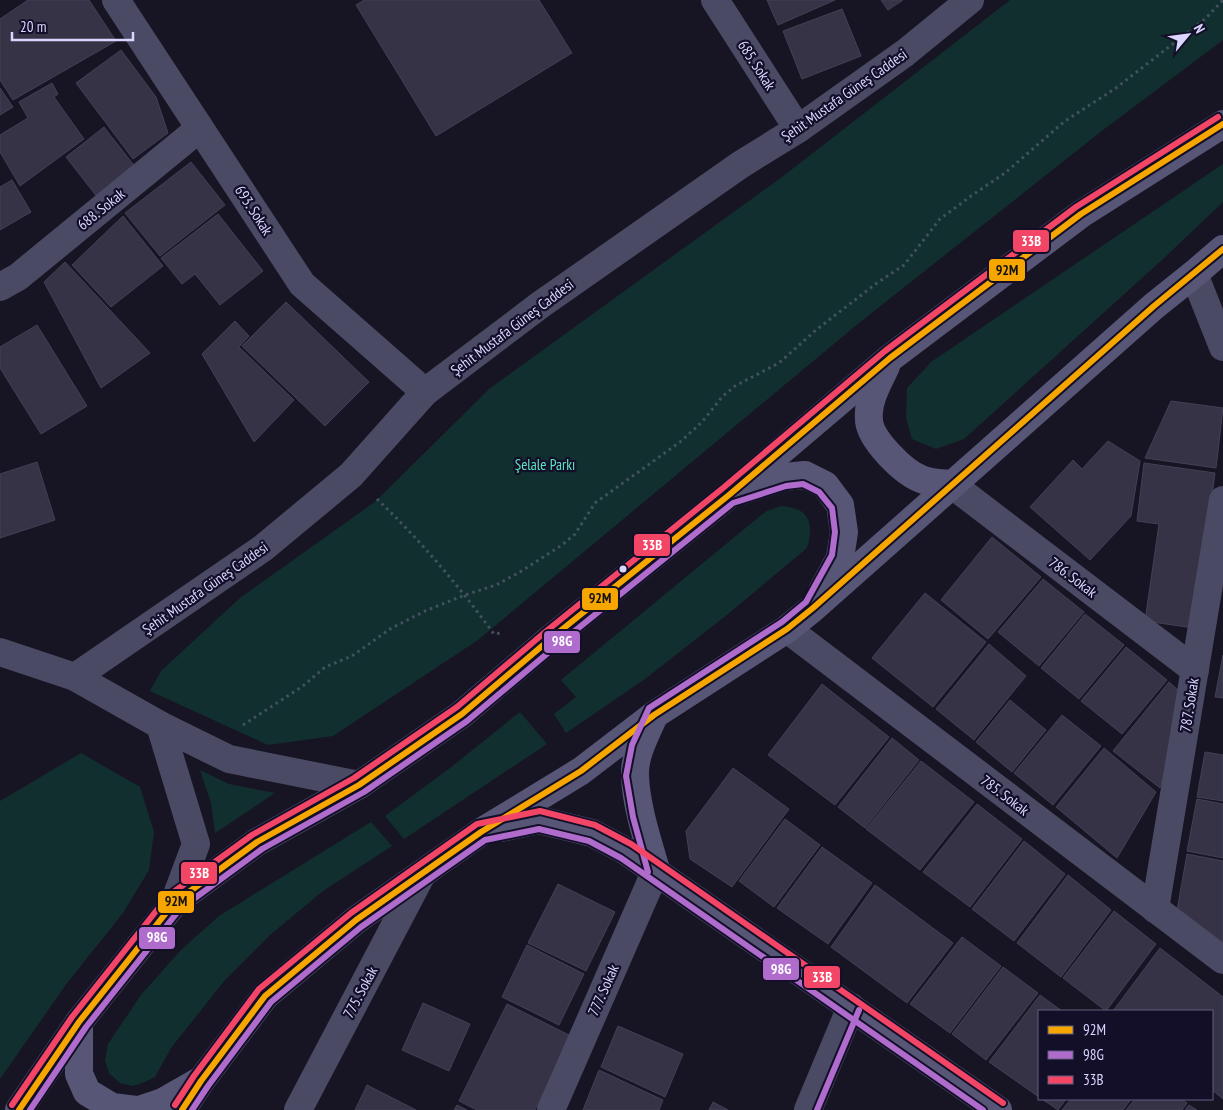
<svg xmlns="http://www.w3.org/2000/svg" width="1223" height="1110" font-family="'PT Sans Narrow',sans-serif">
  <rect width="100%" height="100%" fill="#171523"/>
  <g fill="#122f2f">
    <path d="M 1010,0 L 1223,0 L 1223,40 L 1103,130 L 859,323 L 478,640 L 333,736 L 268,745 L 150,691 L 161,671 L 240,598 L 376,501 L 489,389 L 782,177 Z"/>
    <path d="M 1223,164 L 1223,202 L 1163,259 L 964,439 L 936,449 L 912,439 L 906,417 L 907,388 L 931,362 Z"/>
    <path d="M 780,506 C 808,507 815,522 807,548 L 728,614 L 645,679 L 566,733 L 554,714 L 576,697 L 561,680 L 765,512 Z"/>
    <path d="M 520,712 L 547,744 L 404,839 L 385,816 L 450,768 Z"/>
    <path d="M 81,753 L 140,787 L 154,832 L 149,870 L 123,913 L 67,983 L 0,1079 L 0,801 Z"/>
    <path d="M 200,770 L 229,784 L 275,793 L 215,833 L 211,803 Z"/>
    <path d="M 371,822 L 392,846 L 323,891 L 270,935 L 225,980 L 171,1048 L 155,1077 L 145,1082 L 133,1086 L 120,1083 L 109,1073 L 105,1060 L 108,1044 L 141,995 L 181,950 L 219,916 Z"/>
  </g>
  <g fill="#353345" stroke="#434057">
    <path d="M 28,0 L 89,0 L 116,41 L 13,100 L 0,80 L 0,19 Z"/>
    <path d="M 364,0 L 539,0 L 572,53 L 436,136 L 356,5 Z"/>
    <path d="M 767,0 L 835,0 L 778,25 Z"/>
    <path d="M 881,0 L 903,0 L 888,10 Z"/>
    <path d="M 842,9 L 861,56 L 802,79 L 783,31 Z"/>
    <path d="M 121,50 L 156,97 L 168,133 L 133,159 L 76,83 Z"/>
    <path d="M 52,83 L 58,94 L 54,97 L 84,139 L 20,186 L 0,152 L 0,135 L 28,118 L 19,102 Z"/>
    <path d="M 0,88 L 13,107 L 0,115 Z"/>
    <path d="M 104,127 L 136,168 L 98,198 L 66,157 Z"/>
    <path d="M 191,162 L 225,205 L 160,256 L 125,213 Z"/>
    <path d="M 12,180 L 31,212 L 0,230 L 0,187 Z"/>
    <path d="M 218,214 L 263,271 L 220,305 L 195,274 L 182,284 L 161,258 Z"/>
    <path d="M 123,216 L 163,266 L 111,307 L 72,265 Z"/>
    <path d="M 65,262 L 150,353 L 101,388 L 44,282 Z"/>
    <path d="M 286,302 L 369,382 L 325,426 L 242,346 Z"/>
    <path d="M 235,321 L 249,336 L 239,347 L 294,400 L 254,442 L 202,354 Z"/>
    <path d="M 37,325 L 87,406 L 41,434 L 0,368 L 0,347 Z"/>
    <path d="M 1171,401 L 1223,408 L 1216,468 L 1145,458 Z"/>
    <path d="M 1108,441 L 1140,461 L 1131,516 L 1090,560 L 1030,507 L 1073,460 L 1082,469 Z"/>
    <path d="M 37,462 L 55,520 L 0,538 L 0,474 Z"/>
    <path d="M 1144,463 L 1215,473 L 1194,628 L 1145,621 L 1159,524 L 1137,521 Z"/>
    <path d="M 992,537 L 1041,577 L 988,639 L 941,600 Z"/>
    <path d="M 1043,579 L 1084,612 L 1039,666 L 998,632 Z"/>
    <path d="M 925,593 L 986,642 L 933,707 L 872,658 Z"/>
    <path d="M 1085,614 L 1124,645 L 1079,699 L 1041,668 Z"/>
    <path d="M 989,644 L 1026,676 L 974,740 L 936,709 Z"/>
    <path d="M 1126,647 L 1167,680 L 1122,734 L 1081,701 Z"/>
    <path d="M 1223,655 L 1223,698 L 1215,697 Z"/>
    <path d="M 1169,682 L 1188,699 L 1160,788 L 1113,751 Z"/>
    <path d="M 822,684 L 889,737 L 835,805 L 768,755 Z"/>
    <path d="M 1010,700 L 1046,730 L 1012,772 L 976,742 Z"/>
    <path d="M 1062,715 L 1101,746 L 1053,805 L 1014,773 Z"/>
    <path d="M 892,738 L 919,760 L 865,828 L 838,807 Z"/>
    <path d="M 1104,748 L 1156,792 L 1117,858 L 1056,807 Z"/>
    <path d="M 1205,752 L 1223,755 L 1223,801 L 1197,797 Z"/>
    <path d="M 921,761 L 974,802 L 920,870 L 866,829 Z"/>
    <path d="M 733,768 L 789,809 L 732,887 L 690,859 L 686,831 Z"/>
    <path d="M 1197,799 L 1223,804 L 1223,858 L 1187,851 Z"/>
    <path d="M 977,804 L 1022,839 L 970,907 L 923,872 Z"/>
    <path d="M 785,819 L 820,845 L 774,907 L 739,881 Z"/>
    <path d="M 1024,841 L 1065,874 L 1014,941 L 972,909 Z"/>
    <path d="M 822,847 L 872,883 L 828,944 L 777,908 Z"/>
    <path d="M 1187,854 L 1223,861 L 1223,945 L 1176,916 Z"/>
    <path d="M 1068,875 L 1111,910 L 1061,977 L 1017,943 Z"/>
    <path d="M 558,884 L 615,912 L 586,971 L 528,943 Z"/>
    <path d="M 875,885 L 953,943 L 907,1003 L 831,947 Z"/>
    <path d="M 1114,911 L 1156,944 L 1106,1011 L 1063,978 Z"/>
    <path d="M 962,937 L 1001,966 L 950,1033 L 910,1004 Z"/>
    <path d="M 527,945 L 584,974 L 559,1025 L 502,997 Z"/>
    <path d="M 1160,948 L 1223,997 L 1223,1099 L 1212,1090 L 1212,1011 L 1113,1011 Z"/>
    <path d="M 1003,967 L 1038,993 L 986,1060 L 952,1034 Z"/>
    <path d="M 1040,995 L 1062,1011 L 1039,1011 L 1039,1097 L 989,1062 Z"/>
    <path d="M 423,1003 L 470,1024 L 449,1071 L 402,1050 Z"/>
    <path d="M 507,1004 L 571,1036 L 535,1110 L 477,1110 L 459,1101 Z"/>
    <path d="M 618,1026 L 683,1054 L 665,1097 L 601,1067 Z"/>
    <path d="M 599,1070 L 663,1100 L 659,1110 L 583,1110 Z"/>
    <path d="M 367,1085 L 416,1110 L 355,1110 Z"/>
    <path d="M 1042,1099 L 1066,1099 L 1058,1110 Z"/>
    <path d="M 1071,1099 L 1131,1099 L 1123,1110 L 1062,1110 Z"/>
    <path d="M 1135,1099 L 1181,1099 L 1187,1103 L 1182,1110 L 1126,1110 Z"/>
    <path d="M 713,1102 L 728,1110 L 709,1110 Z"/>
    <path d="M 457,1105 L 467,1110 L 454,1110 Z"/>
    <path d="M 1189,1105 L 1197,1110 L 1185,1110 Z"/>
  </g>
  <g fill="none" stroke-linecap="round" stroke-linejoin="round">
    <g stroke="#435161" stroke-width="3" stroke-dasharray="2.5 4" stroke-linecap="butt">
      <path d="M 377,499 C 420,540 459,586 494,634 L 502,633"/>
      <path d="M 243,725 L 303,686 L 325,667 L 352,656 L 390,629 L 425,611 L 465,595 L 496,585 L 520,572 L 562,545 L 575,534 L 595,503 L 680,442 L 702,422 L 722,397 L 735,386 L 779,363 L 816,330 L 877,283 L 904,265 L 940,219 L 971,196 L 1005,173 L 1065,121 L 1116,88 L 1205,19 L 1223,0"/>
    </g>
    <g stroke="#4a4a64" stroke-width="28">
      <path d="M 116,0 L 302,284 L 425,392"/>
      <path d="M 715,0 L 798,129"/>
      <path d="M 1194,274 L 1223,347"/>
      <path d="M 0,287 L 18,277 L 200,128"/>
      <path d="M 951,484 L 1195,670"/>
      <path d="M 787,629 L 1223,960"/>
      <path d="M 0,652 L 75,677 L 160,725 L 229,759 L 359,785"/>
      <path d="M 75,677 L 263,548 L 351,475 L 425,392 L 540,305 L 740,165 L 798,129 L 905,53 L 970,0"/>
      <path d="M 160,725 L 196,844 L 174,903"/>
      <path d="M 1155,909 L 1223,500"/>
      <path d="M 298,1110 L 422,874"/>
      <path d="M 551,1110 L 656,870"/>
      <path d="M 808,1110 L 851,1007"/>
    </g>
    <g stroke="#585676" stroke-width="28">
      <path d="M 886,366 C 878,384 867,400 869,421 C 871,440 903,472 921,479 C 930,483 941,483 951,484"/>
      <path d="M 741,491 L 784,477 L 805,475 L 825,485 L 840,505 L 844,532 L 840,558 L 822,591"/>
      <path d="M 653,718 C 645,736 634,756 635,776 C 636,806 648,842 656,870"/>
      <path d="M 500,828 L 539,820 L 592,833 L 626,851 L 998,1110"/>
      <path d="M 79,1022 L 79,1074 L 87,1092 L 112,1107 L 136,1110"/>
      <path d="M 19,1110 L 79,1022 L 174,903 L 257,842 L 359,785 L 462,714 L 549,640 L 729,495 L 890,358 L 1081,214 L 1223,124"/>
      <path d="M 139,1110 L 163,1102 L 198,1082"/>
      <path d="M 182,1110 L 201,1081 L 265,996 L 356,920 L 481,832 L 581,771 L 654,715 L 787,629 L 813,608 L 1154,306 L 1194,274 L 1223,249"/>
    </g>
    <g stroke="#130f29" stroke-width="10">
      <g id="bus-1">
        <path d="M 19,1110 L 79,1022 L 174,903 L 257,842 L 359,785 L 462,714 L 549,640 L 729,495 L 890,358 L 1081,214 L 1223,124"/>
        <path d="M 182,1110 L 201,1081 L 265,996 L 356,920 L 481,832 L 581,771 L 654,715 L 787,629 L 813,608 L 1154,306 L 1223,249"/>
      </g>
    </g>
    <g stroke="#130f29" stroke-width="10">
      <g id="bus-2">
        <path d="M 30,1110 L 86,1027 L 180,909 L 262,849 L 364,792 L 467,721 L 555,647 L 733,503 L 786,486 L 803,484 L 819,492 L 832,508 L 835,532 L 832,555 L 806,602 L 782,622 L 649,708 L 632,745 L 626,776 L 633,817 L 648,872"/>
        <path d="M 192,1110 L 208,1086 L 271,1002 L 361,927 L 485,840 L 539,829 L 589,841 L 621,858 L 983,1110"/>
        <path d="M 817,1110 L 859,1010"/>
      </g>
    </g>
    <g stroke="#130f29" stroke-width="10">
      <g id="bus-3">
        <path d="M 12,1105 L 72,1017 L 168,896 L 252,835 L 354,778 L 457,707 L 544,633 L 723,488 L 885,351 L 1076,207 L 1218,117"/>
        <path d="M 175,1105 L 194,1076 L 259,989 L 351,913 L 477,824 L 540,811 L 595,825 L 631,844 L 1003,1103"/>
      </g>
    </g>
    <use href="#bus-1" stroke="#f7a600" stroke-width="6"/>
    <use href="#bus-2" stroke="#b06ccc" stroke-width="6"/>
    <use href="#bus-3" stroke="#f34667" stroke-width="6"/>
  </g>
  <circle fill="#dad6ff" stroke="#130f29" stroke-width="2" cx="623" cy="569" r="4.5"/>
  <g text-anchor="middle" dominant-baseline="central" stroke-width="4.5" stroke-linejoin="round" paint-order="stroke">
    <g font-size="15" fill="#dad6ff" stroke="#130f29">
      <text transform="translate(757 65) rotate(57)">685. Sokak</text>
      <text transform="translate(844 95) rotate(-35)">Şehit Mustafa Güneş Caddesi</text>
      <text transform="translate(101 209) rotate(-39)">688. Sokak</text>
      <text transform="translate(254 210) rotate(57)">693. Sokak</text>
      <text transform="translate(512 327) rotate(-37)">Şehit Mustafa Güneş Caddesi</text>
      <text transform="translate(1073 577) rotate(37)">786. Sokak</text>
      <text transform="translate(205 588) rotate(-35)">Şehit Mustafa Güneş Caddesi</text>
      <text transform="translate(1189 705) rotate(-81)">787. Sokak</text>
      <text transform="translate(1005 795) rotate(37)">785. Sokak</text>
      <text transform="translate(603 990) rotate(-66)">777. Sokak</text>
      <text transform="translate(360 992) rotate(-62)">775. Sokak</text>
    </g>
    <g font-size="15" fill="#5ce6c0" stroke="#130f29">
      <text x="545" y="464">Şelale Parkı</text>
    </g>
  </g>
  <g stroke="#130f29" stroke-width="2">
    <rect x="1012" y="229" width="38" height="24" rx="5" fill="#f34667"/>
    <rect x="988" y="258" width="38" height="24" rx="5" fill="#f7a600"/>
    <rect x="633" y="533" width="38" height="24" rx="5" fill="#f34667"/>
    <rect x="581" y="587" width="38" height="24" rx="5" fill="#f7a600"/>
    <rect x="543" y="630" width="38" height="24" rx="5" fill="#b06ccc"/>
    <rect x="180" y="861" width="38" height="24" rx="5" fill="#f34667"/>
    <rect x="157" y="890" width="38" height="24" rx="5" fill="#f7a600"/>
    <rect x="138" y="926" width="38" height="24" rx="5" fill="#b06ccc"/>
    <rect x="762" y="957" width="38" height="24" rx="5" fill="#b06ccc"/>
    <rect x="803" y="965" width="38" height="24" rx="5" fill="#f34667"/>
  </g>
  <g font-size="14" text-anchor="middle" font-weight="bold" fill="#fff">
    <text x="1031" y="246">33B</text>
    <text x="652" y="550">33B</text>
    <text x="562" y="646">98G</text>
    <text x="199" y="878">33B</text>
    <text x="157" y="942">98G</text>
    <text x="781" y="974">98G</text>
    <text x="822" y="982">33B</text>
  </g>
  <g font-size="14" text-anchor="middle" font-weight="bold" fill="#111">
    <text x="1007" y="275">92M</text>
    <text x="600" y="603">92M</text>
    <text x="176" y="906">92M</text>
  </g>
  <rect x="1038" y="1010" width="175" height="90" fill="#130f29" stroke="#635f7f"/>
  <rect x="1048" y="1026" width="25" height="8" fill="#f7a600" stroke="#635f7f"/>
  <text x="1083" y="1035" font-size="15" fill="#dad6ff">92M</text>
  <rect x="1048" y="1051" width="25" height="8" fill="#b06ccc" stroke="#635f7f"/>
  <text x="1083" y="1060" font-size="15" fill="#dad6ff">98G</text>
  <rect x="1048" y="1076" width="25" height="8" fill="#f34667" stroke="#635f7f"/>
  <text x="1083" y="1085" font-size="15" fill="#dad6ff">33B</text>
  <g transform="translate(1188 35) rotate(61)" stroke="#130f29" stroke-width="4" paint-order="stroke">
  <path d="M0-4L9 19L0 12L-9 19Z" fill="#dad6ff"/>
  <text y="-8" font-size="14" font-weight="bold" text-anchor="middle" fill="#dad6ff">N</text>
  </g>
  <path d="M12 32v8h121v-8" fill="none" stroke="#dad6ff" stroke-width="2.5"/>
  <text x="20" y="32" font-size="15" fill="#dad6ff" stroke="#130f29" stroke-width="4" paint-order="stroke">20 m</text>
</svg>
